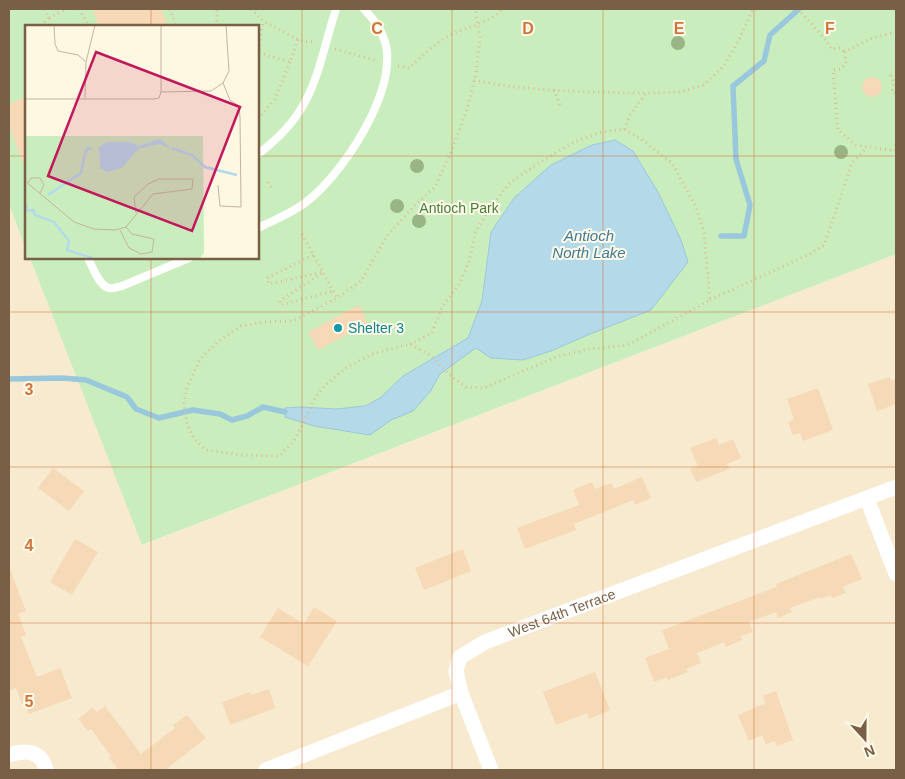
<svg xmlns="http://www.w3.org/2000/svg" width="905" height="779" font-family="Arial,sans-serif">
  <rect width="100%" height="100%" fill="#fef7e1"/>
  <path fill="#f7eacf" d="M 9,204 L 26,249 L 26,258 L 30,258 L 143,545 L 896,254 L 896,770 L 9,770 Z"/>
  <path fill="#caedbe" d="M 9,9 L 896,9 L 896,254 L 142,545 L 30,258 L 258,258 L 258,26 L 26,26 L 26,249 L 9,204 Z"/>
  <path fill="#b4daea" stroke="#99c8dc" d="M 615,140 L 633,151 L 658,192 L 681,240 L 688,262 L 651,310 L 590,334 L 551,351 L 523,360 L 491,358 L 476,348 L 440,374 L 430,392 L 413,411 L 391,420 L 370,435 L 314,426 L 285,417 L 285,408 L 301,407 L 336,409 L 365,406 L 380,398 L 403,376 L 468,338 L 482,301 L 491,232 L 514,198 L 551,165 L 592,145 Z"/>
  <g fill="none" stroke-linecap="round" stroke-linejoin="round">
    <g stroke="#99c8dc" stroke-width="5.5">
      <path d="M 721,236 L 744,236 L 750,205 L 736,159 L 733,86 L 764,61 L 770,35 L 799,9"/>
      <path d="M 9,379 L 62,378 L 86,380 L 127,397 L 136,409 L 159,418 L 193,410 L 220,414 L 232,420 L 247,416 L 263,407 L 285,412"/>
    </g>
  </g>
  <g fill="#f6d9b6">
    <path d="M 92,9 L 161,9 L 168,26 L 99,26 Z"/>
    <circle cx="872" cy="87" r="10"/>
    <path d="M 26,97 L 26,168 L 25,169 L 9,126 L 9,104 Z"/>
    <path d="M 359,305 L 368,324 L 318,350 L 308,332 Z"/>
    <path d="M 890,377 L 891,381 L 896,379 L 896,404 L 877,411 L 868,384 Z"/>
    <path d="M 818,388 L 833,430 L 803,441 L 800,433 L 793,435 L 788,422 L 794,419 L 787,399 Z"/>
    <path d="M 716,438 L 719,445 L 733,439 L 741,458 L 727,464 L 729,469 L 696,482 L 690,469 L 698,466 L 690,448 Z"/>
    <path d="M 53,468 L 84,491 L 69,511 L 38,488 Z"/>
    <path d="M 642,477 L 651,498 L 635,505 L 633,500 L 574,524 L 576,530 L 525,549 L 517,528 L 579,505 L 573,490 L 592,482 L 595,489 L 611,483 L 614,489 Z"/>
    <path d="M 75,539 L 98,552 L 72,595 L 50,582 Z"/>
    <path d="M 463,549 L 471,571 L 424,590 L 415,568 Z"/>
    <path d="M 851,554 L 862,579 L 843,587 L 846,593 L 832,598 L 831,595 L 821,599 L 820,597 L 790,608 L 792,612 L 778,618 L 776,612 L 749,622 L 753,632 L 741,636 L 742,640 L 726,647 L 724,642 L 697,653 L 701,663 L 686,669 L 688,672 L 668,680 L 667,677 L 654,682 L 645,658 L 669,649 L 662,630 L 777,587 L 776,584 Z"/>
    <path d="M 10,569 L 26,611 L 18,614 L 26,635 L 21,637 L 37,677 L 60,668 L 72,698 L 29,714 L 25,703 L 22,704 L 16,688 L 9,691 Z"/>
    <path d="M 314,607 L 337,621 L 308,666 L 260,637 L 278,608 L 304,624 Z"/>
    <path d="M 595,672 L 610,710 L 589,719 L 587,713 L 556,725 L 543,692 Z"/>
    <path d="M 269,689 L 275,708 L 230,725 L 222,702 L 250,692 L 251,695 Z"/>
    <path d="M 776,691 L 793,740 L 777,746 L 775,741 L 766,744 L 762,735 L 749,741 L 738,715 L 766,703 L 763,696 Z"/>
    <path d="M 105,706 L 141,754 L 175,728 L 173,725 L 187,715 L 206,738 L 165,770 L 119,770 L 109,758 L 111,756 L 91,729 L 88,731 L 78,719 L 92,708 L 97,712 Z"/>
  </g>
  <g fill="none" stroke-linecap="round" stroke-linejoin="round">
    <g stroke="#dbbd99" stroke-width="3" stroke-dasharray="1 4" stroke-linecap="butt">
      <path d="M 45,9 L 49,18 L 66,9"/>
      <path d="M 79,9 L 89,26"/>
      <path d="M 170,9 L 176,26"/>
      <path d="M 251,9 L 263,21 L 301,41 L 315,42"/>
      <path d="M 798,9 L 827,41 L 831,49 L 840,48 L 845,52"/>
      <path d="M 41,26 L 49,18"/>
      <path d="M 215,26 L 217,20 L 217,9"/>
      <path d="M 896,32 L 870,39 L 845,52 L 846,63 L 841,69 L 833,70 L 838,130 L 856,145 L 896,151"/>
      <path d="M 335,49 L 375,60"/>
      <path d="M 259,53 L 290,62 L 298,39"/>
      <path d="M 258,60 L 263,21"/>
      <path d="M 398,66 L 409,68 C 421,57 434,44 448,36 C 467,26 488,24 503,9"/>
      <path d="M 896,73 L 891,76 L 894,82 L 892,92 L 896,93"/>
      <path d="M 474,80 C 530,92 589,92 646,93"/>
      <path d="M 554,90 L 560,105"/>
      <path d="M 258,119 L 275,99 L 290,62"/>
      <path d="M 624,129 L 630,115 L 646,93 L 681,92 L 703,85 L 723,67 L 738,42 L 753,9"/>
      <path d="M 895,151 L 896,145"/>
      <path d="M 268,182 L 272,190"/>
      <path d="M 302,234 L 337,298"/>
      <path d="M 313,255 L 267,278 L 269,284 L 323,272 L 280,301 L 281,305 L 333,291"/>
      <path d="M 710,300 L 810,254 L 824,245 L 852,163 L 867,147"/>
      <path d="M 410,344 L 432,333 L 442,307 L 460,283 L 470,259 L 475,233 L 489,209 L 511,182 L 542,161 L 574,142 L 601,132 L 624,129 L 641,139 L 672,163 L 696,207 L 704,233 L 710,300 L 628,345 L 589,349 L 556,357 L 484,388 L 466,387 L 452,377 L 430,355 L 410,344 L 372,354 L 346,368 L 326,384 L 315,398 L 294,441 L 279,456 L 240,455 L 206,450 L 194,439 L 187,424 L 184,403 L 187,387 L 200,359 L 219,341 L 241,326 L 264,322 L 293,321 L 337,298 L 361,281 L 387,236 L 415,205 L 435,187 L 451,152 L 467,109 L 476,73 L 480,37 L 475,9"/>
    </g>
    <g stroke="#fff" stroke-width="8">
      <path d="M 258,154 C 316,111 316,72 336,9"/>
      <path d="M 258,228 C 274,220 290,214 305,203 C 342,175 391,100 387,52 C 385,34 376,22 364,9"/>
      <path d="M 88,258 C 92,266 99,286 109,288 C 113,289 118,287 122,286 L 189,258"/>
    </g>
    <g stroke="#fff" stroke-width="15">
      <path d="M 867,499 L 896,574"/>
      <path d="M 461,693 L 491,770"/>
      <path d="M 9,755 C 26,749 42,751 46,770"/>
      <path id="s1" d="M 266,770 L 461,693 L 456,671 L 460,657 L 485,642 L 896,487"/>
    </g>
  </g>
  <g fill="#99b586">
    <circle cx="678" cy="43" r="7"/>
    <circle cx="841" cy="152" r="7"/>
    <circle cx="417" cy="166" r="7"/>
    <circle cx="397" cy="206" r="7"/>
    <circle cx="419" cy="221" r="7"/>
  </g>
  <path fill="none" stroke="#cf763e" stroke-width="1" stroke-opacity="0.55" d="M 151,9 L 151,26M 302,9 L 302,770M 452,9 L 452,770M 603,9 L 603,770M 754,9 L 754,770M 9,156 L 26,156M 258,156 L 896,156M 151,258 L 151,770M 9,312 L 896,312M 9,467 L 896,467M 9,623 L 896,623"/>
  <circle fill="#0f9aa8" stroke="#fffae9" stroke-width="2" cx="338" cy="328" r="5"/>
  <g text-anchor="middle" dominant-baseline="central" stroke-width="4" stroke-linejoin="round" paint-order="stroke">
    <g font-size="14" fill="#467f3c" stroke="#fffae9">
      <text x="459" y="208">Antioch Park</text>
    </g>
    <g font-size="14" fill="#0d838f" stroke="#fffae9" text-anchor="start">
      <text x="348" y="328">Shelter 3</text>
    </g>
    <g font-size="14" fill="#785f45" stroke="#fffae9">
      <text stroke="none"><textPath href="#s1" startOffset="358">West 64th Terrace</textPath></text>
    </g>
    <g font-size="15" font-style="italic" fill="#407a95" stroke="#fffae9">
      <text x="589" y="235">Antioch<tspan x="589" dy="17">North Lake</tspan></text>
    </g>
  </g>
  <g transform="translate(25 25)">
    <rect width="234" height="234" fill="#fef7e1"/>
    <path d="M 0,111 L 178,111 L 179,228 L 175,233 L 0,233 Z" fill="#caedbe"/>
    <path d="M 135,114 L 147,124 L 134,119 L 113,124 L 97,143 L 82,147 L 75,143 L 74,122 L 82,117 L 106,117 L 113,121 Z" fill="#b4daea"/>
    <path fill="none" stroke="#b4daea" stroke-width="2.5" d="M 147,123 L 167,130 L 180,142 L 212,150M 23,170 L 56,148 L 60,128 L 63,123 L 67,124M 1,179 L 2,186 L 8,185 L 10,190 L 29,197 L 44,216 L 42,225 L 68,233"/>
    <path fill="none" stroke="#c4b59e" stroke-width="1" d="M 29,0 L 30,19 L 33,26 L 53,30 L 60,36M 136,0 L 136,67M 60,73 L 61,37 L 70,0M 0,74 L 129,74 L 134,73 L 136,67 L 186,66 L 198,58 L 204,46 L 201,0M 0,156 L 49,197 L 69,204 L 90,205 L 101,202 L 128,169 L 167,164 L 168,154 L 134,154 L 123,159 L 109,172 L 111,188M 3,158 L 6,153 L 15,153 L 19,160 L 15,168M 193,160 L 195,181 L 216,182 L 215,92 L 214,81 L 205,75 L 198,58M 95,205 L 104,223 L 116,229 L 127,227 L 129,214 L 107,209 L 101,202"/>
    <path fill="#c2185b" fill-opacity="0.15" stroke="#c2185b" stroke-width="2.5" d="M 71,27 L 215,82 L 167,206 L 23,151 Z"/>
    <rect width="234" height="234" fill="none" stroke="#785f45" stroke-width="2.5"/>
  </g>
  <g font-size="16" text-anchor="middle" font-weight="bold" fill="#cf763e" stroke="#fffae9" stroke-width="4" stroke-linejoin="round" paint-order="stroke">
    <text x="377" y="34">C</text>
    <text x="528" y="34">D</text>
    <text x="679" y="34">E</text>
    <text x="830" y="34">F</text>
    <text x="29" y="395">3</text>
    <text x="29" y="551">4</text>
    <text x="29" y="707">5</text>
  </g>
  <rect width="905" height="779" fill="none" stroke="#785f45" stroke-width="20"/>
  <g transform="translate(865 739) rotate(159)" stroke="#fffae9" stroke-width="4" paint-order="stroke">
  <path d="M0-4L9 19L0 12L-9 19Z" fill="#785f45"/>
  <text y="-8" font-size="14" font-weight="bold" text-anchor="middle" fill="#785f45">N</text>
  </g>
</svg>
